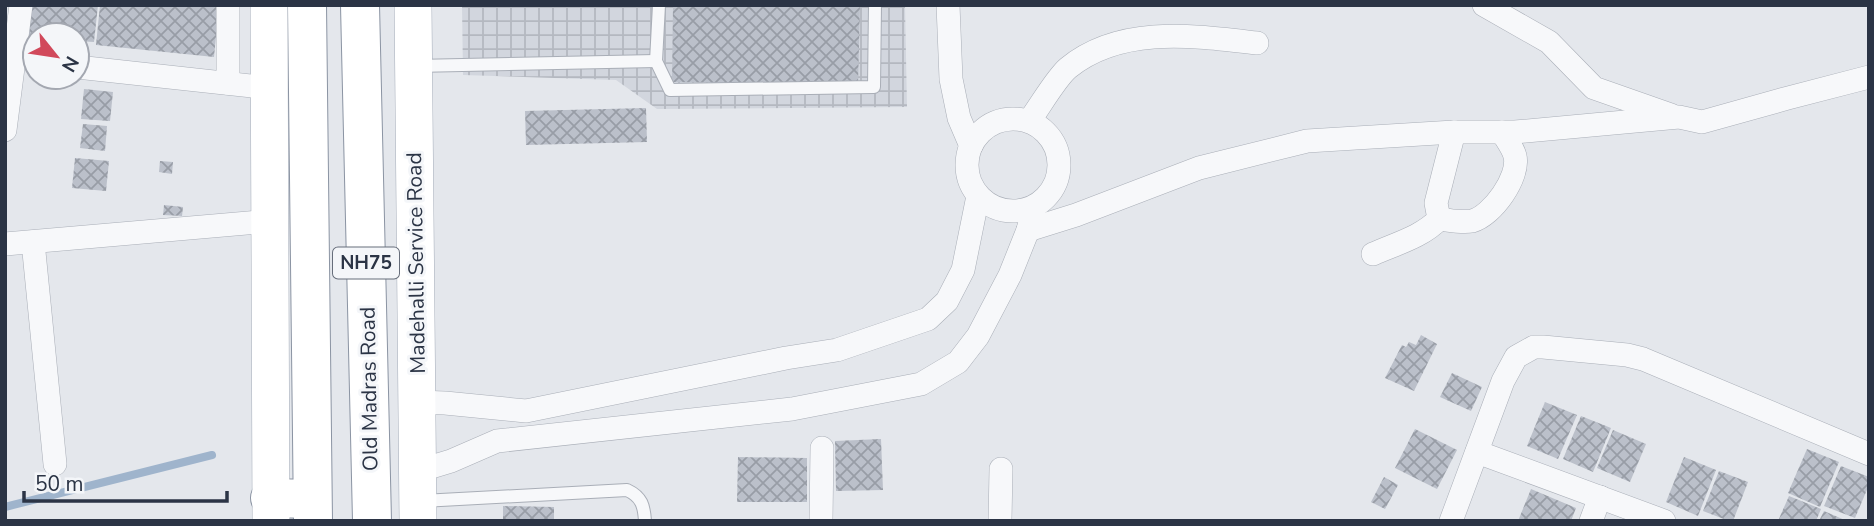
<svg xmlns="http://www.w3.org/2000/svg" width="1874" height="526" font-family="'Nunito Sans',sans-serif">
  <defs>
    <pattern id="industrial-grid" width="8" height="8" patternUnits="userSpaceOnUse" patternTransform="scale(1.75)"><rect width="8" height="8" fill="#d2d6de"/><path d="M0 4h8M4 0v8" fill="none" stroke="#b4b8c0"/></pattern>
    <pattern id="building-cross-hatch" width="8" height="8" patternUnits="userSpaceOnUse" patternTransform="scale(1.75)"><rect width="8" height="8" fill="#bbc0ca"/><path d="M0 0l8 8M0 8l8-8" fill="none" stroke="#989da6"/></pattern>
  </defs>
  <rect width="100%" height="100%" fill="#e4e7ec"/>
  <path fill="url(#industrial-grid)" d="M 462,5 L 905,5 L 907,107 L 657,109 L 616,80 L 463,75 Z"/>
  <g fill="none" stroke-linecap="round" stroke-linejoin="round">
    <path stroke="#9fb4cc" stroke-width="8" d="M 5,507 L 212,455"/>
  </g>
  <g fill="url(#building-cross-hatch)">
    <path d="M 31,5 L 98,5 L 94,42 L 77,41 L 77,35 L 28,36 Z"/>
    <path d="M 100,5 L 219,5 L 214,57 L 96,45 Z"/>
    <path d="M 673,5 L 860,5 L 858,85 L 672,82 Z"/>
    <path d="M 84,89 L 113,92 L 110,121 L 81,119 Z"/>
    <path d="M 646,108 L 647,142 L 526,145 L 525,111 Z"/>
    <path d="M 83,124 L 107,126 L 105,151 L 80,148 Z"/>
    <path d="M 75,158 L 109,161 L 106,191 L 72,188 Z"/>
    <path d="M 160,161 L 173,162 L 172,174 L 159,172 Z"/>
    <path d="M 164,205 L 183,207 L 182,216 L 163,215 Z"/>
    <path d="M 1421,335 L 1437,344 L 1414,391 L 1385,378 L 1402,345 L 1406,347 L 1409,342 L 1416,345 Z"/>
    <path d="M 1452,373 L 1482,387 L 1471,411 L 1440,397 Z"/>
    <path d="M 1545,402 L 1577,415 L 1558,459 L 1527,446 Z"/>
    <path d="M 1581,416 L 1611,428 L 1593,472 L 1563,459 Z"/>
    <path d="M 1415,429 L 1457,450 L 1437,489 L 1395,468 Z"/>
    <path d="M 1613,430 L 1646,444 L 1630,482 L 1597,468 Z"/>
    <path d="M 881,439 L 883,490 L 836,491 L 835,441 Z"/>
    <path d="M 1807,449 L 1839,462 L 1820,507 L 1788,493 Z"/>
    <path d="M 738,457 L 807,458 L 807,502 L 737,502 Z"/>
    <path d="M 1684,457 L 1716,470 L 1698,516 L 1666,502 Z"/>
    <path d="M 1841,466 L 1869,477 L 1869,485 L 1855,518 L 1824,506 Z"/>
    <path d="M 1719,471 L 1748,482 L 1733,521 L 1729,521 L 1703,511 Z"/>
    <path d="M 1384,477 L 1398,485 L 1385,509 L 1371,502 Z"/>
    <path d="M 1531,489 L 1576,508 L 1571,521 L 1518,521 Z"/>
    <path d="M 1789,496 L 1821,509 L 1816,521 L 1778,521 Z"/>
    <path d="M 503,506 L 554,507 L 554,521 L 503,521 Z"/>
    <path d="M 1824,511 L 1847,521 L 1819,521 Z"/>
  </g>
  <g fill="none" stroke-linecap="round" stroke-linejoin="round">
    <g stroke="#a9aeb7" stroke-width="14">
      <g id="lane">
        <path d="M 659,5 L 656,61 L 670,90 L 874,87 L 875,5"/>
        <path d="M 415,66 L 656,61"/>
        <path d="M 422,501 L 627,490 C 642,497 644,506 645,521"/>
      </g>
    </g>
    <g stroke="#a9aeb7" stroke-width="24">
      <g id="street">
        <path d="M 228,5 L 228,83"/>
        <path d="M 948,5 L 951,79 L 959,118 L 971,146"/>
        <path d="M 1484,5 L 1549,42 L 1594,88 L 1671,115"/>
        <path d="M 77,67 L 270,88"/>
        <circle cx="1013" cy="165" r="46"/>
        <path d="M 1029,121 C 1039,108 1056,78 1068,68 C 1121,25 1194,36 1257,43"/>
        <path d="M 5,130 L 21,5"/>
        <path d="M 1439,219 C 1449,220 1462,223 1472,221 C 1492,216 1520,177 1515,156 C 1513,148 1506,139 1502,132"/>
        <path d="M 1028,230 L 1076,215 L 1199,168 L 1307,141 L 1454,132 L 1515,132 L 1679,117 L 1702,122 L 1788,98 L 1869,77"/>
        <path d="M 33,242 L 55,464"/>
        <path d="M 5,244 L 270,221"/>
        <path d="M 1373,254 C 1395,244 1422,237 1439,219 L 1436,203 L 1454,132"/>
        <path d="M 418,402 L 445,403 L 526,411 L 786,358 L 837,350 L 928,319 L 947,301 L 963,270 L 978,196"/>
        <path d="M 1477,452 L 1664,521"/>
        <path d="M 418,471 L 451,461 L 497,441 L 792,409 L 921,384 L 958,362 L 978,336 L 1010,275 L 1028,230 L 1034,207"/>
        <path d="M 821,521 L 822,448"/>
        <path d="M 1000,521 L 1001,469"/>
        <path d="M 1451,521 L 1503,381 L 1516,357 L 1534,347 L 1543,347 L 1627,355 L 1643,359 L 1869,454"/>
        <path d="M 1591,521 L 1600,497"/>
      </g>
    </g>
    <g stroke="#a3abb8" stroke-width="38">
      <g id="primary">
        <path d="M 269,5 L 271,521"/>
        <path d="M 413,5 L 418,521"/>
      </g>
    </g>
    <g stroke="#8b94a3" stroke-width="40">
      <g id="highway">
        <path d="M 307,5 L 313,521"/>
        <path d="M 360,5 L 372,521"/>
        <path d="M 270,498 L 312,499"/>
      </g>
    </g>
    <use href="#lane" stroke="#f7f8fa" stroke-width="12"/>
    <use href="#street" stroke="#f7f8fa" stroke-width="23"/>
    <use href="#primary" stroke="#fff" stroke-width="37"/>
    <use href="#highway" stroke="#fff" stroke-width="38"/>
  </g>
  <g text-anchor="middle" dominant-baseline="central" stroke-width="6" stroke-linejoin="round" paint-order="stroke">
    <rect fill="#f4f6f9" stroke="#676e7b" stroke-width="2" x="333" y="247.5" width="66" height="31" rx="5"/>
    <g font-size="19" font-weight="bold" fill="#2b3445">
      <text x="366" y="263">NH75</text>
    </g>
    <g font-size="21" fill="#2b3445" stroke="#f4f6f9">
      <text transform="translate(416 263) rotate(-91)">Madehalli Service Road</text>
      <text transform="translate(369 389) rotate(-91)">Old Madras Road</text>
    </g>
  </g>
  <rect width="1874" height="526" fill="none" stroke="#2b3445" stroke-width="14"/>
  <g transform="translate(56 56) rotate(120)"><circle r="33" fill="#f4f6f9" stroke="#a4a8b1" stroke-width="2"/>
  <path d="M0-5L12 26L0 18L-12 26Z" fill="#d1495b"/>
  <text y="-10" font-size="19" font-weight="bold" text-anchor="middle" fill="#2b3445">N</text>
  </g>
  <path d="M24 491v10h203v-10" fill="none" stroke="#2b3445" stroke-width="3.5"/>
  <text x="35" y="491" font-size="21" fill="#2b3445" stroke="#f4f6f9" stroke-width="5" paint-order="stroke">50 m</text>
</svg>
